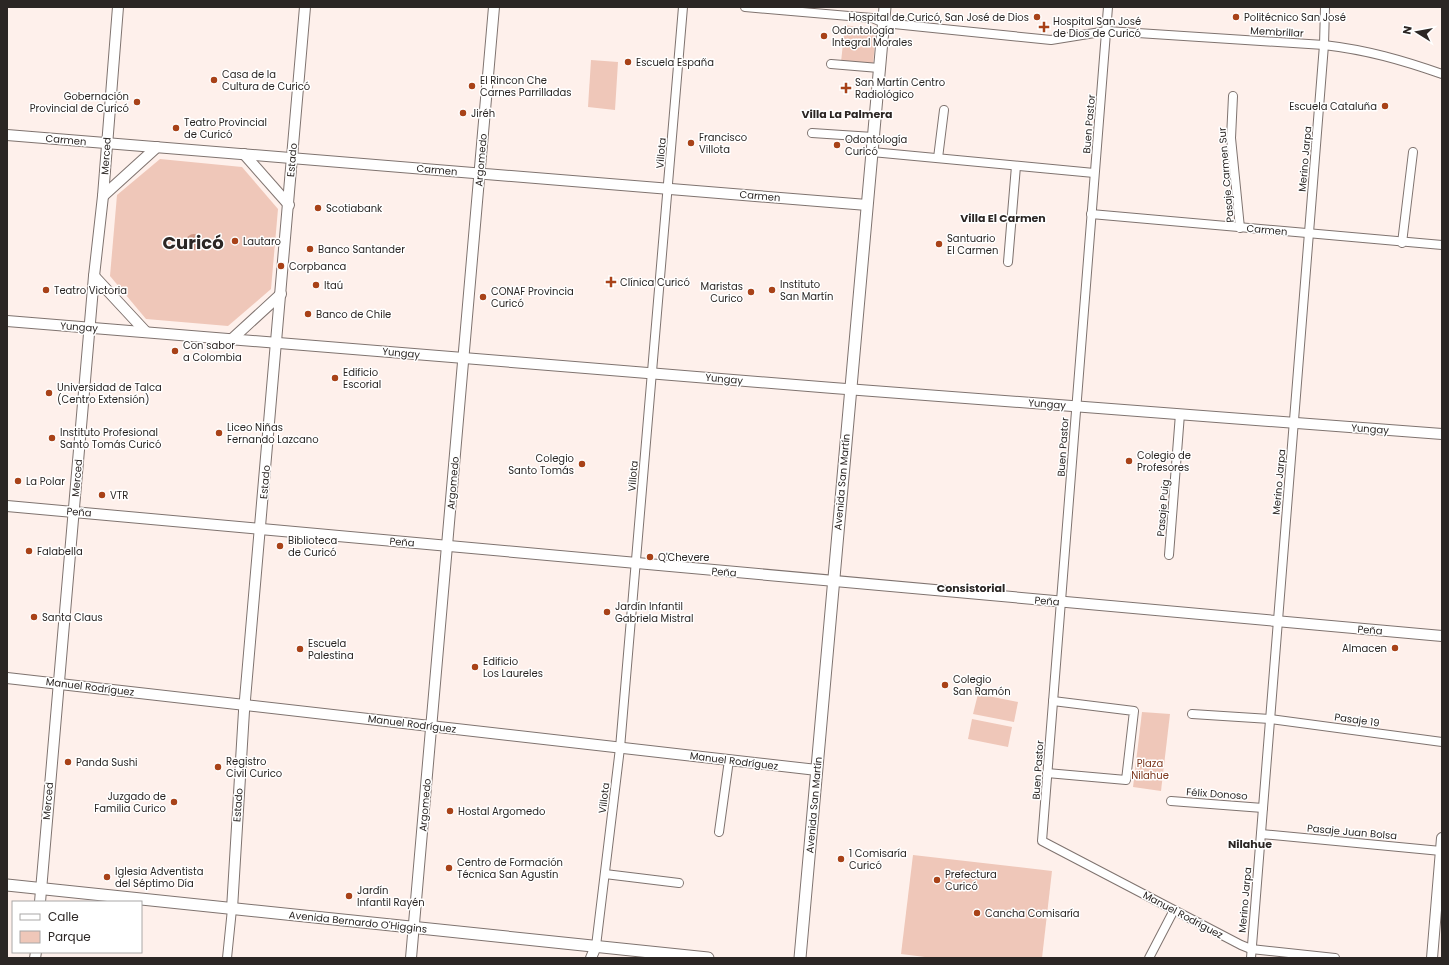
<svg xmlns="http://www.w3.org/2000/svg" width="1449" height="965" font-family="Poppins,sans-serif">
  <defs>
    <pattern id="water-ripples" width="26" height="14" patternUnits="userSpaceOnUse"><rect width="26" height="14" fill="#cf9784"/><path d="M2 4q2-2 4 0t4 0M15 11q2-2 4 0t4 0" fill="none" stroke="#a87b6c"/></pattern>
  </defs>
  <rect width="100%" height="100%" fill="#fef0eb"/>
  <g fill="#efc7b9">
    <path d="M 845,25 L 876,30 L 873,65 L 841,62 Z"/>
    <path d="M 591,60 L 618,62 L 615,110 L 588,107 Z"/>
    <path d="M 160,159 L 242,167 L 278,209 L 271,289 L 228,326 L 146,319 L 110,276 L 117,195 Z"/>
    <path d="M 978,694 L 1018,702 L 1014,722 L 973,714 Z"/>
    <path d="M 1142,712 L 1170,714 L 1161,791 L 1133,787 Z"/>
    <path d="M 972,719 L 1012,727 L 1008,747 L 968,739 Z"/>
    <path d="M 913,855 L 1052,871 L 1042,958 L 933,958 L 901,954 Z"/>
  </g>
  <circle fill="url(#water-ripples)" cx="194" cy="242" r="8"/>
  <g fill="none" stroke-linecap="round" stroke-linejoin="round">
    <g stroke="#7f736f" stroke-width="10">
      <g id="minor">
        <path d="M 745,7 L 872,18 L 884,23 L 1051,40 L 1107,31 L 1324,45 C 1367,50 1402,60 1442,74"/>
        <path d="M 1108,7 L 1042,841 L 1241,945 L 1251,949 L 1335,958"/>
        <path d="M 831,64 L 879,68"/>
        <path d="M 1233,96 L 1231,138 L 1240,228"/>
        <path d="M 812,133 L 873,137"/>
        <path d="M 872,152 L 1094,173"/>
        <path d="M 938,158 L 944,110"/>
        <path d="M 1091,214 L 1442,245"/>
        <path d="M 1402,243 L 1413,152"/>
        <path d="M 1008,262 L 1016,166"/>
        <path d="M 1169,555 L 1180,414"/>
        <path d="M 1192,714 L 1270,719 L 1442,742"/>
        <path d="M 1047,773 L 1126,780 L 1134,711 L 1053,701"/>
        <path d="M 1171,801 L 1263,808"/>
        <path d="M 719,832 L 729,760"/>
        <path d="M 1261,834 L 1441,851"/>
        <path d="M 605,874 L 679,883"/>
        <path d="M 596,946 L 620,748 L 683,7"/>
        <path d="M 227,958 L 232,909"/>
        <path d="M 1149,958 L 1174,910"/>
        <path d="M 1251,958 L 1324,45 L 1325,7"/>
      </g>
    </g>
    <g stroke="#7f736f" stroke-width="12">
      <g id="tertiary">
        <path d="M 7,135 L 867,205"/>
        <path d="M 244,154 L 289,205"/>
        <path d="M 103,196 L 157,147"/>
        <path d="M 94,276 L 146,332"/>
        <path d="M 7,321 L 833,388 L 1442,434"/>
        <path d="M 232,339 L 281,294"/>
        <path d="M 7,506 L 1442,636"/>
        <path d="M 7,678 L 817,770"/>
        <path d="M 40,902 L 94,276 L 103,196 L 118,7"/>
        <path d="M 232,909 L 244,711 L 305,7"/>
        <path d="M 35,958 L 36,952"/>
        <path d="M 411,958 L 494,7"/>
        <path d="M 591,958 L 596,946"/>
        <path d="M 1432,958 L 1442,838"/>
      </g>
    </g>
    <g stroke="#7f736f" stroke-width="13">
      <g id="secondary">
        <path d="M 7,885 L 708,958"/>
        <path d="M 800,958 L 885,7"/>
      </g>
    </g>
    <use href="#minor" stroke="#fff" stroke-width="8"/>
    <use href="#tertiary" stroke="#fff" stroke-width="10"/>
    <use href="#secondary" stroke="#fff" stroke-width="11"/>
  </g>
  <g fill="#a84218" stroke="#fff" stroke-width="1.5">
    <circle cx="1037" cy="17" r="4"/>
    <circle cx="1236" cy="17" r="4"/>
    <path d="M1042 21h4v4h4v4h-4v4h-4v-4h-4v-4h4z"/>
    <circle cx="824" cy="36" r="4"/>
    <circle cx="628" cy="62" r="4"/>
    <circle cx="214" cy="80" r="4"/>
    <circle cx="472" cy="86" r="4"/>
    <path d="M844 82h4v4h4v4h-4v4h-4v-4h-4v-4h4z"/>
    <circle cx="137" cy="102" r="4"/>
    <circle cx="1385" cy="106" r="4"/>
    <circle cx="463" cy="113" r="4"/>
    <circle cx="176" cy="128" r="4"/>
    <circle cx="691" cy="143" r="4"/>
    <circle cx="837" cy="145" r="4"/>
    <circle cx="318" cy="208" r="4"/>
    <circle cx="235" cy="241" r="4"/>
    <circle cx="939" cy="244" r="4"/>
    <circle cx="310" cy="249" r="4"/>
    <circle cx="281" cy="266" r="4"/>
    <path d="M609 276h4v4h4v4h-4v4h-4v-4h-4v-4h4z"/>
    <circle cx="316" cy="285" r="4"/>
    <circle cx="46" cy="290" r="4"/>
    <circle cx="772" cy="290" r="4"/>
    <circle cx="751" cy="292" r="4"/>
    <circle cx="483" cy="297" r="4"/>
    <circle cx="308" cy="314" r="4"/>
    <circle cx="175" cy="351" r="4"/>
    <circle cx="335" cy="378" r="4"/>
    <circle cx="49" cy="393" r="4"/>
    <circle cx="219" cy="433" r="4"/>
    <circle cx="52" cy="438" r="4"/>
    <circle cx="1129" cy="461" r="4"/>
    <circle cx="582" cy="464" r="4"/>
    <circle cx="18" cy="481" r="4"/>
    <circle cx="102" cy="495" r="4"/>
    <circle cx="280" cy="546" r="4"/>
    <circle cx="29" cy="551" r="4"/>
    <circle cx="650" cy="557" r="4"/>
    <circle cx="607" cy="612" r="4"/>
    <circle cx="34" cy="617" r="4"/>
    <circle cx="1395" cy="648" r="4"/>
    <circle cx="300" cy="649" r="4"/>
    <circle cx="475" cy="667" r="4"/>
    <circle cx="945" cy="685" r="4"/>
    <circle cx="68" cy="762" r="4"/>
    <circle cx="218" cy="767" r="4"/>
    <circle cx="174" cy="802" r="4"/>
    <circle cx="450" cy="811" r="4"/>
    <circle cx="841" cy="859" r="4"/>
    <circle cx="449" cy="868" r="4"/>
    <circle cx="107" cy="877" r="4"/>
    <circle cx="937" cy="880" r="4"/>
    <circle cx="349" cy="896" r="4"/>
    <circle cx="977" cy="913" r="4"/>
  </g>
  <g text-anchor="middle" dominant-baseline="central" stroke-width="3" stroke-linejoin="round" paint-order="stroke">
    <g font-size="10" fill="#2b2624" stroke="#fff" text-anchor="start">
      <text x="1029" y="17" text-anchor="end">Hospital de Curicó, San José de Dios</text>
      <text x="1244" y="17">Politécnico San José</text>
      <text x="1053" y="21">Hospital San José<tspan x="1053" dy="12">de Dios de Curicó</tspan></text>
      <text x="832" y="30">Odontología<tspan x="832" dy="12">Integral Morales</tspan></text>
      <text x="636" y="62">Escuela España</text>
      <text x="222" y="74">Casa de la<tspan x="222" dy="12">Cultura de Curicó</tspan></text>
      <text x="480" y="80">El Rincon Che<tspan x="480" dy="12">Carnes Parrilladas</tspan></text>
      <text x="855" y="82">San Martín Centro<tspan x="855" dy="12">Radiológico</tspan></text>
      <text x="129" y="96" text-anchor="end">Gobernación<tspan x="129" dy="12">Provincial de Curicó</tspan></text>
      <text x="1377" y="106" text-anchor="end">Escuela Cataluña</text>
      <text x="471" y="113">Jiréh</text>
      <text x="184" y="122">Teatro Provincial<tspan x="184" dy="12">de Curicó</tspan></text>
      <text x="699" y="137">Francisco<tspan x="699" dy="12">Villota</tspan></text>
      <text x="845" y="139">Odontología<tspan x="845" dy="12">Curicó</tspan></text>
      <text x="326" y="208">Scotiabank</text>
      <text x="947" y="238">Santuario<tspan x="947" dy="12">El Carmen</tspan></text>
      <text x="243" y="241">Lautaro</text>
      <text x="318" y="249">Banco Santander</text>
      <text x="289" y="266">Corpbanca</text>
      <text x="620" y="282">Clínica Curicó</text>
      <text x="780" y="284">Instituto<tspan x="780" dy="12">San Martín</tspan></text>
      <text x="324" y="285">Itaú</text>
      <text x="743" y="286" text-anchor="end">Maristas<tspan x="743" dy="12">Curico</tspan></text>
      <text x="54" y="290">Teatro Victoria</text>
      <text x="491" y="291">CONAF Provincia<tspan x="491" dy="12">Curicó</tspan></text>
      <text x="316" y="314">Banco de Chile</text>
      <text x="183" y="345">Con sabor<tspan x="183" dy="12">a Colombia</tspan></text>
      <text x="343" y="372">Edificio<tspan x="343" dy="12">Escorial</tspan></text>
      <text x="57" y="387">Universidad de Talca<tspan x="57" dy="12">(Centro Extensión)</tspan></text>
      <text x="227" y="427">Liceo Niñas<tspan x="227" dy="12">Fernando Lazcano</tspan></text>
      <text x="60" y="432">Instituto Profesional<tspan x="60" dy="12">Santo Tomás Curicó</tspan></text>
      <text x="1137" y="455">Colegio de<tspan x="1137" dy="12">Profesores</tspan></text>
      <text x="574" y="458" text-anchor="end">Colegio<tspan x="574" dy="12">Santo Tomás</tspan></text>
      <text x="26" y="481">La Polar</text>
      <text x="110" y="495">VTR</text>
      <text x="288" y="540">Biblioteca<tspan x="288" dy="12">de Curicó</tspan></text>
      <text x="37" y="551">Falabella</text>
      <text x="658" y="557">Q'Chevere</text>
      <text x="615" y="606">Jardín Infantil<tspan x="615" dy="12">Gabriela Mistral</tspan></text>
      <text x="42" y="617">Santa Claus</text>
      <text x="308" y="643">Escuela<tspan x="308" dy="12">Palestina</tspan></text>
      <text x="1387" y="648" text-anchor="end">Almacen</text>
      <text x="483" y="661">Edificio<tspan x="483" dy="12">Los Laureles</tspan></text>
      <text x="953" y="679">Colegio<tspan x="953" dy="12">San Ramón</tspan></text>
      <text x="226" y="761">Registro<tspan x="226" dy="12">Civil Curico</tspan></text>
      <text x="76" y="762">Panda Sushi</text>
      <text x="166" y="796" text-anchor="end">Juzgado de<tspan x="166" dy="12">Familia Curico</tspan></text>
      <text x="458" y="811">Hostal Argomedo</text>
      <text x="849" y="853">1 Comisaría<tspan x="849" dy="12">Curicó</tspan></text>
      <text x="457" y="862">Centro de Formación<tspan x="457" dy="12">Técnica San Agustín</tspan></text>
      <text x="115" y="871">Iglesia Adventista<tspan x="115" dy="12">del Séptimo Día</tspan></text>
      <text x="945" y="874">Prefectura<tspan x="945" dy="12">Curicó</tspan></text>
      <text x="357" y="890">Jardín<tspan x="357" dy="12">Infantil Rayén</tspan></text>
      <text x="985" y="913">Cancha Comisaría</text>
    </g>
    <g font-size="10" fill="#2b2624" stroke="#fff">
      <text transform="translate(1277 32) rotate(3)">Membrillar</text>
      <text transform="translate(1089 124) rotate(-85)">Buen Pastor</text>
      <text transform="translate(66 140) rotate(5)">Carmen</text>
      <text transform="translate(661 153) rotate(-85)">Villota</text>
      <text transform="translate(106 156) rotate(-86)">Merced</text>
      <text transform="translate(1305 159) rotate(-85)">Merino Jarpa</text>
      <text transform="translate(292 160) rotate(-85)">Estado</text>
      <text transform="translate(481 160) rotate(-85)">Argomedo</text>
      <text transform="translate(437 170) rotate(5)">Carmen</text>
      <text transform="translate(1226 175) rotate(-95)">Pasaje Carmen Sur</text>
      <text transform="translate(760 196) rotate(5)">Carmen</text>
      <text transform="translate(1267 230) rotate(5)">Carmen</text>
      <text transform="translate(79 327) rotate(4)">Yungay</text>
      <text transform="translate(401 353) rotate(5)">Yungay</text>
      <text transform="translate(724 379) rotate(5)">Yungay</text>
      <text transform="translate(1047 404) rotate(4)">Yungay</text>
      <text transform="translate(1370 429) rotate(4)">Yungay</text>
      <text transform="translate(1063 447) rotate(-86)">Buen Pastor</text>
      <text transform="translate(633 476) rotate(-85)">Villota</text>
      <text transform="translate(77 478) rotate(-85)">Merced</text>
      <text transform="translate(265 482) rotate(-85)">Estado</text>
      <text transform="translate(842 482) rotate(-85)">Avenida San Martín</text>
      <text transform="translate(1279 482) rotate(-85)">Merino Jarpa</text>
      <text transform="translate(453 483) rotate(-85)">Argomedo</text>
      <text transform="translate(1163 508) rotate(-85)">Pasaje Puig</text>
      <text transform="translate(79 512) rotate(5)">Peña</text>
      <text transform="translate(402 542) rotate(5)">Peña</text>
      <text transform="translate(724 572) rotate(5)">Peña</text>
      <text transform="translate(1047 601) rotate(5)">Peña</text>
      <text transform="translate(1370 630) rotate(5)">Peña</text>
      <text transform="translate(90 687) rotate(7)">Manuel Rodríguez</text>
      <text transform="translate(1357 720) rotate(8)">Pasaje 19</text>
      <text transform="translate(412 724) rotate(7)">Manuel Rodríguez</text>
      <text transform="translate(734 761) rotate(7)">Manuel Rodríguez</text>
      <text transform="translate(1038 770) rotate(-86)">Buen Pastor</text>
      <text transform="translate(1217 794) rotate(4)">Félix Donoso</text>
      <text transform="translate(604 798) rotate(-83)">Villota</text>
      <text transform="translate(48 801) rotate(-85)">Merced</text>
      <text transform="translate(238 805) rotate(-86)">Estado</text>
      <text transform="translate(425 805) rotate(-85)">Argomedo</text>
      <text transform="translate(814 805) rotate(-85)">Avenida San Martín</text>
      <text transform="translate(1352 832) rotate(5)">Pasaje Juan Bolsa</text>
      <text transform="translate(1245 900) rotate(-85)">Merino Jarpa</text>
      <text transform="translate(1183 915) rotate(28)">Manuel Rodríguez</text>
      <text transform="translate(358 922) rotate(6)">Avenida Bernardo O'Higgins</text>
    </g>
    <g font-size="10" fill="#7c381e" stroke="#fff">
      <text x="1150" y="763">Plaza<tspan x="1150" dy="12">Nilahue</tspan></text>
    </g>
    <g font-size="11" font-weight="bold" fill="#2b2624" stroke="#fff">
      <text x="847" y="114">Villa La Palmera</text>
      <text x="1003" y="218">Villa El Carmen</text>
      <text x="971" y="588">Consistorial</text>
      <text x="1250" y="844">Nilahue</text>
    </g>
    <g font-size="18" font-weight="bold" fill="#2b2624" stroke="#fff">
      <text x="193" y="242">Curicó</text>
    </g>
  </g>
  <rect width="1449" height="965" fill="none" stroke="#2b2624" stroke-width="16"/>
  <rect x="12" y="901" width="130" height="52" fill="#ffffff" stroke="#aaa8a7"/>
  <rect x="20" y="914" width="20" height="6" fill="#ffffff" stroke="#aaa8a7"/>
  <text x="48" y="921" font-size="12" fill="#2b2624">Calle</text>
  <rect x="20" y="931" width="20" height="12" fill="#efc7b9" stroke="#aaa8a7"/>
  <text x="48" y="941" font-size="12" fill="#2b2624">Parque</text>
  <g transform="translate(1417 32) rotate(281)" stroke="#ffffff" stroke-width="3" paint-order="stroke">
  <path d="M0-3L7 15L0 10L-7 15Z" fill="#2b2624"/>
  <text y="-6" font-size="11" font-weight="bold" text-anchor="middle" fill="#2b2624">N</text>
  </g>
</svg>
